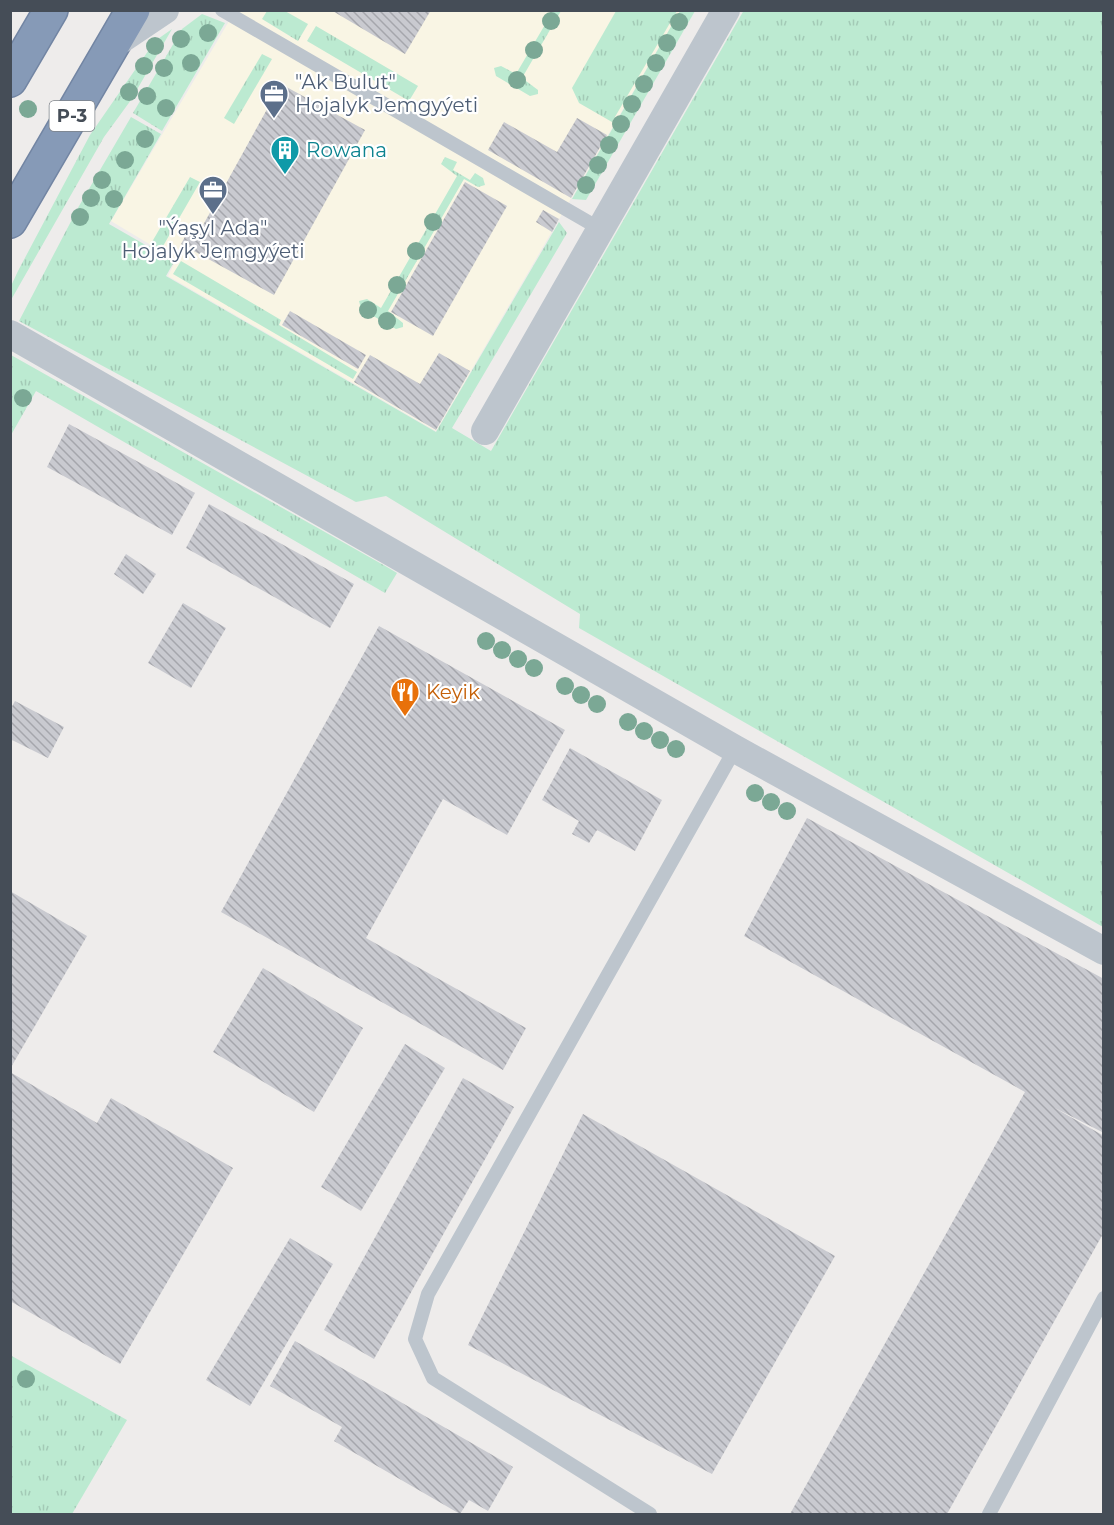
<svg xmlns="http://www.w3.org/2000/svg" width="1114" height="1525" font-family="Montserrat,sans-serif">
  <defs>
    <pattern id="grass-tufts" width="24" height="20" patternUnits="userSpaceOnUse" patternTransform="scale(1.5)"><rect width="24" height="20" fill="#bcead1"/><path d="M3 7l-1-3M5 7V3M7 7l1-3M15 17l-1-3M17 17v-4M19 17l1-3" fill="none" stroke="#a3cab6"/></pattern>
    <pattern id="building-back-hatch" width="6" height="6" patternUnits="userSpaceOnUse" patternTransform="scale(1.5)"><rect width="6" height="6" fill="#c9cad0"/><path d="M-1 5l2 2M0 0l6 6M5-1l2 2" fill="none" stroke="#a5a6ac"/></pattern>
  </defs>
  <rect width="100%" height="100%" fill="#eeeceb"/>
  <path fill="#f9f5e4" d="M 235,11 L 680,11 L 436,431 L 168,276 L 176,260 L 111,221 Z"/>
  <g fill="url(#grass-tufts)">
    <path d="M 744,10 L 1103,11 L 1103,927 L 579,628 L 580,614 L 386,496 L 356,502 L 19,321 L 79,206 L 131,117 L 161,134 L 109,224 L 149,247 L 190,177 L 200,182 L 159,253 L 174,262 L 166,276 L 436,432 L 559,222 L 567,233 L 452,428 L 491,451 Z"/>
    <path d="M 267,11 L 285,11 L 308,24 L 298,41 L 262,19 Z"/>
    <path d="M 553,11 L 561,11 L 522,78 L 538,90 L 538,94 L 530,96 L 496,76 L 494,68 L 501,66 L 516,74 Z"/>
    <path d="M 616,11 L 677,11 L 612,122 L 579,103 L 572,88 Z"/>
    <path d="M 680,11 L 695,11 L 586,200 L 572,199 Z"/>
    <path d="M 202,14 L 225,23 L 162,131 L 133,113 L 182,29 Z"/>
    <path d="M 316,26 L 418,86 L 409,101 L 307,41 Z"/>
    <path d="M 172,29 L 131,100 L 104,137 L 11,300 L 11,286 L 18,271 L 90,135 L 155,41 Z"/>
    <path d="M 262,54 L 272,59 L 234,124 L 224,118 Z"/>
    <path d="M 445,157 L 457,162 L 453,170 L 470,180 L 475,173 L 483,178 L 485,185 L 478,187 L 464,179 L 388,311 L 403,323 L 403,327 L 396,329 L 361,309 L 359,301 L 367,299 L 381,308 L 457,176 L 441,164 Z"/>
    <path d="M 181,261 L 281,320 L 279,325 L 357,372 L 353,379 L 173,274 Z"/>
    <path d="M 11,355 L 387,567 L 397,573 L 385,593 L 36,391 L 11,435 Z"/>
    <path d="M 10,1355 L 127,1420 L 72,1514 L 11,1514 Z"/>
  </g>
  <g fill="url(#building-back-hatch)">
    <path d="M 331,10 L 431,10 L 405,54 Z"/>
    <path d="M 281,84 L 365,130 L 274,295 L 181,244 L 193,222 L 202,227 Z"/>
    <path d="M 577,118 L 607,135 L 571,198 L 488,150 L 504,122 L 557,152 Z"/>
    <path d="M 465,182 L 507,206 L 433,336 L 391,312 Z"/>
    <path d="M 543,210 L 559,219 L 552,232 L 536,222 Z"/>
    <path d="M 290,311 L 366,355 L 358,369 L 282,325 Z"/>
    <path d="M 439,353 L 470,371 L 436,430 L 354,382 L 370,355 L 420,384 Z"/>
    <path d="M 69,424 L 195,493 L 172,535 L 47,467 Z"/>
    <path d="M 209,504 L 354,584 L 330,628 L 186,548 Z"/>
    <path d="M 126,554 L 156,574 L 143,594 L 114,574 Z"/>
    <path d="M 183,603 L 226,628 L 191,688 L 148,663 Z"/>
    <path d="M 379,626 L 565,730 L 507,835 L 443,799 L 366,938 L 526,1028 L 503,1070 L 221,912 Z"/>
    <path d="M 15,701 L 64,727 L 48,758 L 10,739 L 10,710 Z"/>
    <path d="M 570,748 L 662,800 L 635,851 L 597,830 L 589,843 L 572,834 L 579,821 L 542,800 Z"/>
    <path d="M 807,818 L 1104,979 L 1104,1133 L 1053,1107 L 1104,1136 L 1104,1232 L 947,1514 L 790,1514 L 1025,1092 L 744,936 Z"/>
    <path d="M 10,891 L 87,936 L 10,1069 Z"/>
    <path d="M 263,968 L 363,1028 L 314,1112 L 213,1052 Z"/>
    <path d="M 405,1044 L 445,1068 L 361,1211 L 321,1187 Z"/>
    <path d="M 10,1072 L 97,1123 L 111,1098 L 233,1168 L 120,1364 L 10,1301 Z"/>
    <path d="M 463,1078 L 514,1107 L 374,1359 L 324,1330 Z"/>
    <path d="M 583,1114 L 835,1256 L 712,1474 L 468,1345 Z"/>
    <path d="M 290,1238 L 333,1264 L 250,1406 L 206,1380 Z"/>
    <path d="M 295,1341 L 513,1467 L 488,1511 L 469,1500 L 460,1514 L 334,1441 L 342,1427 L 270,1386 Z"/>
  </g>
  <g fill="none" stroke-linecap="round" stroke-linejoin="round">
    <g stroke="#7285a3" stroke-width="36">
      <g id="highway">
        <path d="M 10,80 L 51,10"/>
        <path d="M 10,221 L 133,10"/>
      </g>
    </g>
    <g stroke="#bdc5cd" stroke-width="14">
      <path d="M 222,10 L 602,230"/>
      <path d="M 650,1514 L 433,1378 L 415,1339 L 428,1294 L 735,749"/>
      <path d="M 989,1514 L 1104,1298"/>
    </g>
    <g stroke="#bdc5cd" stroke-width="28">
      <path d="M 113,45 L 165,10"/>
      <path d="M 10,334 L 735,749 L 1104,951"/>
      <path d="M 485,431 L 726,10"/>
    </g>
    <use href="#highway" stroke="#869ab7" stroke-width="33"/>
  </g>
  <g fill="#7ba895">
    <circle cx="551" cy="21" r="9"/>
    <circle cx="679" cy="22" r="9"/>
    <circle cx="208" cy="33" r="9"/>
    <circle cx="181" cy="39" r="9"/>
    <circle cx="667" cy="43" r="9"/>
    <circle cx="155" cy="46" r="9"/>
    <circle cx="534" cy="50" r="9"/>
    <circle cx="191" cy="63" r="9"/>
    <circle cx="656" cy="63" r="9"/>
    <circle cx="144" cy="66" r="9"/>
    <circle cx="164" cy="68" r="9"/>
    <circle cx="517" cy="80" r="9"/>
    <circle cx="644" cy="84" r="9"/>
    <circle cx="129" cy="92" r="9"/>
    <circle cx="147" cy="96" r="9"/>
    <circle cx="632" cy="104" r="9"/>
    <circle cx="166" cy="108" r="9"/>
    <circle cx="28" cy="109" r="9"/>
    <circle cx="621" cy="124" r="9"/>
    <circle cx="145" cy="139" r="9"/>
    <circle cx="609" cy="145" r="9"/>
    <circle cx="125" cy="160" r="9"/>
    <circle cx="598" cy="165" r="9"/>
    <circle cx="102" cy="180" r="9"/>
    <circle cx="586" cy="185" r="9"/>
    <circle cx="91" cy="198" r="9"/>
    <circle cx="114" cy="199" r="9"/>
    <circle cx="80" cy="217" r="9"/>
    <circle cx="433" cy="222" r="9"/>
    <circle cx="416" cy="251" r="9"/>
    <circle cx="397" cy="285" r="9"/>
    <circle cx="368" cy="310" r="9"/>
    <circle cx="387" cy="321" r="9"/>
    <circle cx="23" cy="398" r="9"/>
    <circle cx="486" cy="641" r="9"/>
    <circle cx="502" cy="650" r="9"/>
    <circle cx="518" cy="659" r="9"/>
    <circle cx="534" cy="668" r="9"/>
    <circle cx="565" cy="686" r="9"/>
    <circle cx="581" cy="695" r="9"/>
    <circle cx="597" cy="704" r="9"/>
    <circle cx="628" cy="722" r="9"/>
    <circle cx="644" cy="731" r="9"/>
    <circle cx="660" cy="740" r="9"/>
    <circle cx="676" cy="749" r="9"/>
    <circle cx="755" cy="793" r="9"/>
    <circle cx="771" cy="802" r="9"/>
    <circle cx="787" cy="811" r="9"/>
    <circle cx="26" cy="1379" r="9"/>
  </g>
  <defs>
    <g id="office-pin" transform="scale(1.5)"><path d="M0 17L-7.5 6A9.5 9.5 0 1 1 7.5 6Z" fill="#5c6f8a" stroke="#fff"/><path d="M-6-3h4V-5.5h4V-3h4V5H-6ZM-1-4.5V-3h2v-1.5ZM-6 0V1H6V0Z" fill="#fff"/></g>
    <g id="building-pin" transform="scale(1.5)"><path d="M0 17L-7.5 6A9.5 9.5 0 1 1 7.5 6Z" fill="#0f9aa8" stroke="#fff"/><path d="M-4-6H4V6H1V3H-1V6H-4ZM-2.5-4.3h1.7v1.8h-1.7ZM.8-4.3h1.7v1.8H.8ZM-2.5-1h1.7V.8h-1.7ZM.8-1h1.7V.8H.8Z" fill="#fff"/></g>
    <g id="restaurant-pin" transform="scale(1.5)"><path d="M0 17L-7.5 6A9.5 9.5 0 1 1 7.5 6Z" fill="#e8710a" stroke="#fff"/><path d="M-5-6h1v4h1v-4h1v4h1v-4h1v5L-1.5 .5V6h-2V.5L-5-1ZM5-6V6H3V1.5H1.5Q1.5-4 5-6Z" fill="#fff"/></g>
  </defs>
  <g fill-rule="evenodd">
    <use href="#office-pin" x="274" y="94"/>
    <use href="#building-pin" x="285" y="150"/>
    <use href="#office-pin" x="213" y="190"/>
    <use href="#restaurant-pin" x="405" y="692"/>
  </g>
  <g text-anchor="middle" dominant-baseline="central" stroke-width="4.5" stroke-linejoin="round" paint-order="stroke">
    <rect fill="#fff" stroke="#7d8289" stroke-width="1.5" x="49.5" y="101" width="45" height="30" rx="4.5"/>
    <g font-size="18" font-weight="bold" fill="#454d57">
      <text x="72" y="116">P-3</text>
    </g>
    <g font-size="20" fill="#4e5e75" stroke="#fff" text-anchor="start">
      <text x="295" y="82">"Ak Bulut"<tspan x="295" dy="23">Hojalyk Jemgyýeti</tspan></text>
      <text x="213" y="228" text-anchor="middle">"Ýaşyl Ada"<tspan x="213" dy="23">Hojalyk Jemgyýeti</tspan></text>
    </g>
    <g font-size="20" fill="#0d838f" stroke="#fff" text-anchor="start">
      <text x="306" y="150">Rowana</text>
    </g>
    <g font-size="20" fill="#c56008" stroke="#fff" text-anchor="start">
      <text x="426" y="692">Keyik</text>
    </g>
  </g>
  <rect width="1114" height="1525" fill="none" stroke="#454d57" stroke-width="24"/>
</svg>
